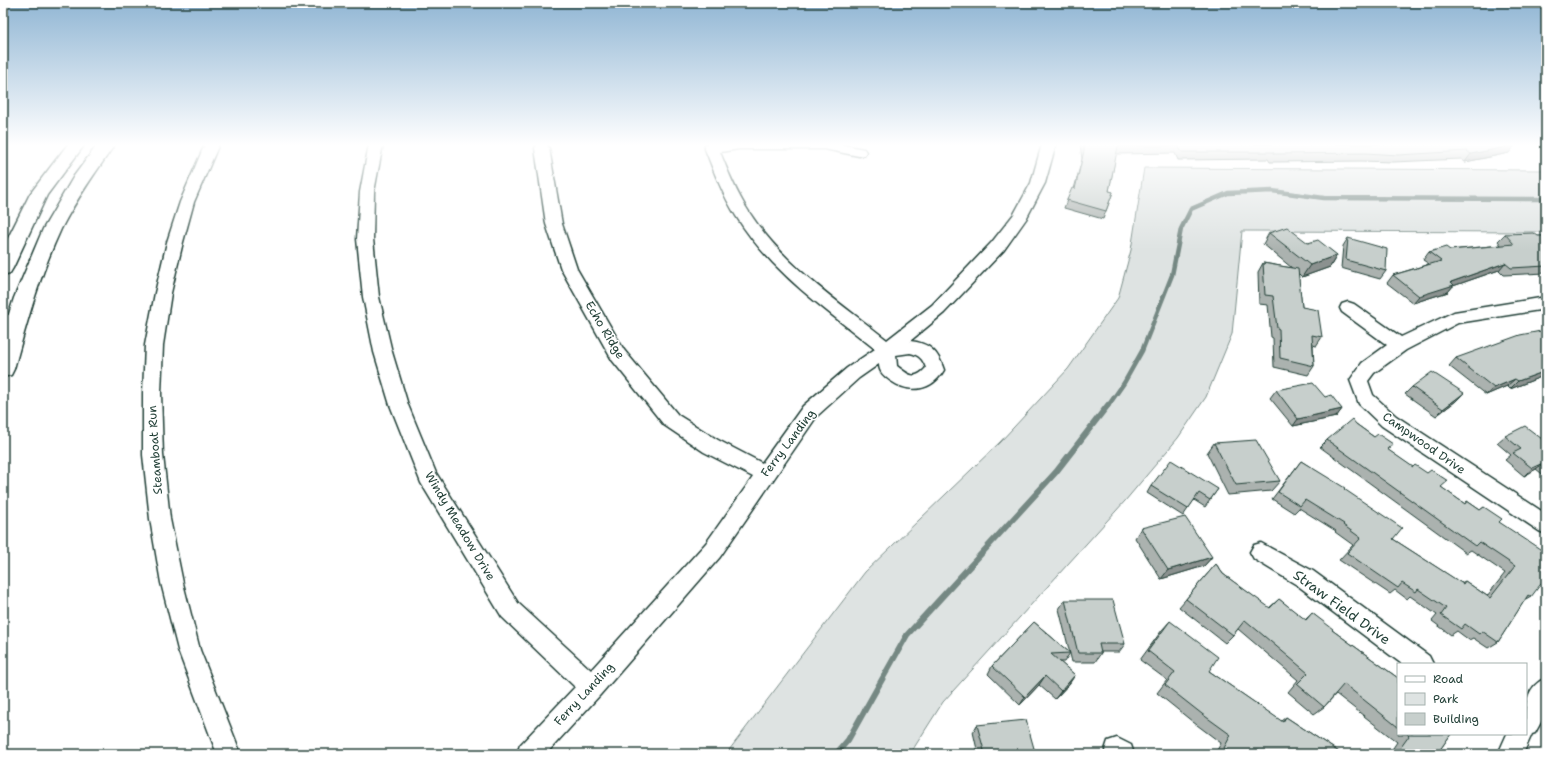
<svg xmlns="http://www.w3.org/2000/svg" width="1549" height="757" font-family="'Shantell Sans',sans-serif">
  <rect width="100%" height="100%" fill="#fff"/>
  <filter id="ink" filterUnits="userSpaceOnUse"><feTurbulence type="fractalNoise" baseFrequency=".025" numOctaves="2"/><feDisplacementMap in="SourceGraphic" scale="8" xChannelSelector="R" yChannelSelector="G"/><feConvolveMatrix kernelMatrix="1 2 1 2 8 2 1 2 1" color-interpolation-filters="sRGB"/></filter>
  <g filter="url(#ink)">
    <path fill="#dee3e2" stroke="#7e908b" d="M 1144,168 L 1546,170 L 1546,232 L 1242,231 L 1232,334 L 1206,397 L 1178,438 L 1125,501 L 943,702 L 910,754 L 726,754 L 865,572 L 1000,442 L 1068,369 L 1118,298 L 1131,250 Z"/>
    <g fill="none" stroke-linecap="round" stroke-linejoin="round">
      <path stroke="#758883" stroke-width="4.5" d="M 1108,406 L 1124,383 L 1142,351 L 1172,275 L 1181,229 L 1191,209 L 1228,193 L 1272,191 L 1324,198 L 1546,199"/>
      <path stroke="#758883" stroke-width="6" d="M 836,754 L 848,740 L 907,635 L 1056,472 L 1108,405"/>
      <g stroke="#1f3d34" stroke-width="3">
        <path id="service" d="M 19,313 L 22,314 L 23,316 L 22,318 L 3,322 L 3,316 Z"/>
      </g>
      <g stroke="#1f3d34" stroke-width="3">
        <g id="minor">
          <path d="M 205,144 L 219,144 L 194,202 L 183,242 L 171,293 L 163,345 L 161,393 L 163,455 L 170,519 L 183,583 L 200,650 L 241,754 L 217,754 L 178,650 L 161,583 L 150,519 L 143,455 L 143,393 L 145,345 L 155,293 L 167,242 L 180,202 Z"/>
          <path d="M 369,144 L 383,144 L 374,192 L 373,239 L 379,297 L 392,352 L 408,405 L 436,473 L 518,603 L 591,670 L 706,543 L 753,477 L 704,452 L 664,425 L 612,360 L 561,269 L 546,224 L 535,148 L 537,145 L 542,144 L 547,145 L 549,148 L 562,224 L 577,269 L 624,350 L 678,415 L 718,440 L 762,463 L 803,406 L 847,368 L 875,349 C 825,309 770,271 736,216 C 723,195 714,172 705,149 L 705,144 L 839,144 L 864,149 L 866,152 L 864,155 L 859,156 L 824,149 L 739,149 L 720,152 C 728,172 737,194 749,212 C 783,265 838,301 887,340 L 932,305 L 992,242 L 1014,214 L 1031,183 L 1042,144 L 1056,144 L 1045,183 L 1026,219 L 1004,250 L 944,313 L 910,341 C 929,343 938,351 944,370 C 932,391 910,394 891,381 C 884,376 879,372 879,364 L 859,378 L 817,416 L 720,557 L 600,695 L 546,754 L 517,754 L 520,745 L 575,687 L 502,617 L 421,483 L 390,405 L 374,352 L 363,297 L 357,239 L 360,192 ZM 910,353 C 919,355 923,359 926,368 C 914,381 909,375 897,366 L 896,355 Z"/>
          <path d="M 1546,297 L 1546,309 L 1458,323 L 1406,350 L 1374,373 L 1368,381 L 1373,395 L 1396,416 L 1546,514 L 1546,534 L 1539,531 L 1382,426 L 1359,404 L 1350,380 L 1362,363 L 1387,345 L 1342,312 L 1340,308 L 1342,304 L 1348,302 L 1354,304 L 1401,337 L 1454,312 Z"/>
          <path d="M 1261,543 L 1313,571 L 1429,656 L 1433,664 L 1402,664 L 1297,585 L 1254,559 L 1250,552 L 1254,545 Z"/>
          <path d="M 1546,678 L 1546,713 L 1535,733 L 1532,734 L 1523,754 L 1498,754 L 1507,734 L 1526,734 C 1526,713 1522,688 1546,678 Z"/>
          <path d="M 1117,738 L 1131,745 L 1134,754 L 1106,754 L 1105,750 L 1108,741 Z"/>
        </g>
      </g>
      <g stroke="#1f3d34" stroke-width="3">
        <g id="secondary">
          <path d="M 68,144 L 85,144 L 47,195 L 13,268 L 10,273 L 3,275 L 3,248 L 30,194 Z"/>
          <path d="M 98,144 L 115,144 C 96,172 76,199 61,229 C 40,274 27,322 14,369 L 11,375 L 3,377 L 3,333 L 14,298 L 43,229 L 74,176 Z"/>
        </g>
      </g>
      <use href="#service" fill="#fff" fill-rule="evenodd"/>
      <use href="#minor" fill="#fff" fill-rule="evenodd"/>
      <use href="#secondary" fill="#fff" fill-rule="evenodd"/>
    </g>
    <g fill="#abb2af" stroke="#1f3d34">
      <path d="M 1080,144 L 1513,144 L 1515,145 L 1509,153 L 1465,162 L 1461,159 L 1393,162 L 1361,161 L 1270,162 L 1268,159 L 1178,160 L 1175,153 L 1116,154 L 1109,191 L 1113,192 L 1103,219 L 1064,208 L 1067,200 L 1074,189 L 1082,159 Z"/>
      <path d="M 1269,233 L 1308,243 L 1337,255 L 1330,267 L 1302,277 L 1298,273 L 1302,307 L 1322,337 L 1316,346 L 1313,345 L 1314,366 L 1308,375 L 1274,367 L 1273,338 L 1271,337 L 1268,305 L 1259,304 L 1258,272 L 1263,263 L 1292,268 L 1263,244 Z"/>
      <path d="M 1505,234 L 1538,236 L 1546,236 L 1546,273 L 1504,275 L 1499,270 L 1453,286 L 1448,292 L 1413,303 L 1387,283 L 1393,275 L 1429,264 L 1423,260 L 1429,252 L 1501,245 L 1498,241 Z"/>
      <path d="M 1348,238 L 1386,271 L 1380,279 L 1341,268 L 1343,246 Z"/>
      <path d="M 1456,358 L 1546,375 L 1510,389 L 1507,386 L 1486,395 L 1449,366 Z"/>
      <path d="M 1412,387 L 1456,401 L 1436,416 L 1405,394 Z"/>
      <path d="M 1276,390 L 1325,397 L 1342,409 L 1336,417 L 1293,426 L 1270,398 Z"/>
      <path d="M 1356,424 L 1374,437 L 1393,444 L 1388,450 L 1465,504 L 1467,501 L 1480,510 L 1484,507 L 1499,522 L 1531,597 L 1524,601 L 1498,642 L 1488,648 L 1473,638 L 1469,640 L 1457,631 L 1451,635 L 1432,621 L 1437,615 L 1410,596 L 1407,599 L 1395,590 L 1390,594 L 1339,560 L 1353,545 L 1335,532 L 1336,531 L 1299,508 L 1294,513 L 1272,499 L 1301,461 L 1344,489 L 1393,539 L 1461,583 L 1465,581 L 1487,596 L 1505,573 L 1471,550 L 1466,553 L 1320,447 L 1327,440 Z"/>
      <path d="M 1505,436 L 1546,442 L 1546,477 L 1536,469 L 1524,476 L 1505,460 L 1511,455 L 1497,443 Z"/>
      <path d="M 1214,443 L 1280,481 L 1271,491 L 1228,495 L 1207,453 Z"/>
      <path d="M 1151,486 L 1218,489 L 1205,507 L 1194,500 L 1183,516 L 1147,493 Z"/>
      <path d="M 1141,528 L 1212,557 L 1204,566 L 1161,579 L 1135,538 Z"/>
      <path d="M 1216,564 L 1223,574 L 1269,608 L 1279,599 L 1305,620 L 1312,613 L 1332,630 L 1398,678 L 1398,734 L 1451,734 L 1437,754 L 1389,754 L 1397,742 L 1336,694 L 1324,707 L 1314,714 L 1288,692 L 1298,680 L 1238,629 L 1233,635 L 1225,643 L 1179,607 Z"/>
      <path d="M 1065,600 L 1125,644 L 1119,652 L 1101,652 L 1101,653 L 1095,662 L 1072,662 L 1059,609 Z"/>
      <path d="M 1170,621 L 1209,671 L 1281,721 L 1286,717 L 1342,754 L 1215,754 L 1221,743 L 1193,722 L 1157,693 L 1167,680 L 1140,660 L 1162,630 Z"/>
      <path d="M 1034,622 L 1070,653 L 1064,662 L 1060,662 L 1075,675 L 1069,684 L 1055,699 L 1039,685 L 1020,705 L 988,674 L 992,666 Z"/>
      <path d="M 977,725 L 1035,752 L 1057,754 L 978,754 L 973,732 Z"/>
    </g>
    <g fill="#8b918f" stroke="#1f3d34">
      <path d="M 1515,145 L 1509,153 L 1465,162 L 1471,154 Z"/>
      <path d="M 1337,255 L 1330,267 L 1302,277 L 1310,265 Z"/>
      <path d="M 1505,263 L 1499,270 L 1453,286 L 1448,292 L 1413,303 L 1419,296 L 1451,282 Z"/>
      <path d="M 1546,371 L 1546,375 L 1510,389 L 1518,381 Z"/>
      <path d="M 1515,379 L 1507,386 L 1486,395 L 1494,388 Z"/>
      <path d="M 1464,393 L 1456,401 L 1436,416 L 1443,409 Z"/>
      <path d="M 1342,409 L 1336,417 L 1293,426 L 1298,419 Z"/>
      <path d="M 1545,462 L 1536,469 L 1524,476 L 1532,468 Z"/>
      <path d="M 1212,557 L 1204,566 L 1161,579 L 1168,570 Z"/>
      <path d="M 1075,675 L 1069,684 L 1055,699 L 1061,691 Z"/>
      <path d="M 1045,676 L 1039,685 L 1020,705 L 1025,697 Z"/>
    </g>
    <g fill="#c7cfcc" stroke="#1f3d34">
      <path d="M 1084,144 L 1513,144 L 1515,145 L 1471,154 L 1467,151 L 1398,155 L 1366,153 L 1274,154 L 1273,152 L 1182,152 L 1178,146 L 1118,146 L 1109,191 L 1113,192 L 1106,211 L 1067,200 L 1072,188 L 1075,189 L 1084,151 Z"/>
      <path d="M 1287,227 L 1308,243 L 1318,240 L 1337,255 L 1310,265 L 1269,233 Z"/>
      <path d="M 1534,233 L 1538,236 L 1546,236 L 1546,266 L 1511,268 L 1505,263 L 1451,282 L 1454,285 L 1419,296 L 1393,275 L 1441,261 L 1429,252 L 1446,247 L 1450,250 L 1514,244 L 1505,234 Z"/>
      <path d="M 1348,238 L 1387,249 L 1386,271 L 1346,260 Z"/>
      <path d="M 1263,263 L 1298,269 L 1302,307 L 1318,310 L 1322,337 L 1312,335 L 1314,366 L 1280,358 L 1279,329 L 1277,328 L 1273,296 L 1265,295 Z"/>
      <path d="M 1546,330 L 1546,371 L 1518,381 L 1515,379 L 1494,388 L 1456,358 L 1520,335 Z"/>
      <path d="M 1432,372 L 1464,393 L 1443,409 L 1412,387 Z"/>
      <path d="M 1313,383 L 1325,397 L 1331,395 L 1342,409 L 1298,419 L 1276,390 Z"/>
      <path d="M 1352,419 L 1356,424 L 1374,437 L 1378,434 L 1393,444 L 1387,449 L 1413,467 L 1415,465 L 1427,473 L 1431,470 L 1448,481 L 1441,487 L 1465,504 L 1467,501 L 1480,510 L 1484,507 L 1502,519 L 1499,522 L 1546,553 L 1546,577 L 1531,597 L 1528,595 L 1498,642 L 1482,631 L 1479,634 L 1465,624 L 1461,629 L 1441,615 L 1446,608 L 1418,589 L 1416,592 L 1402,583 L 1398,588 L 1347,553 L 1361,538 L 1343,525 L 1344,524 L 1305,500 L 1300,506 L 1278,492 L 1301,461 L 1345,488 L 1344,489 L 1402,528 L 1393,539 L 1463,584 L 1465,581 L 1490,598 L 1515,566 L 1479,542 L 1475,546 L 1327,440 Z"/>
      <path d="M 1525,426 L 1546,442 L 1546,462 L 1545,462 L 1532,468 L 1513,453 L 1521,449 L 1505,436 Z"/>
      <path d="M 1256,440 L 1280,481 L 1236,485 L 1214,443 Z"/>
      <path d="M 1171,460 L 1218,489 L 1210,500 L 1199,493 L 1188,509 L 1151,486 Z"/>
      <path d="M 1185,517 L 1212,557 L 1168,570 L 1141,528 Z"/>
      <path d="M 1216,564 L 1223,574 L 1270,608 L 1279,599 L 1306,620 L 1312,613 L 1333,629 L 1332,630 L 1398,678 L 1398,727 L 1344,684 L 1324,707 L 1297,684 L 1308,673 L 1245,620 L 1233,635 L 1186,599 Z"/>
      <path d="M 1065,600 L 1113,600 L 1125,644 L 1099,644 L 1101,653 L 1078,653 Z"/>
      <path d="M 1170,621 L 1218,657 L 1209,671 L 1283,722 L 1286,717 L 1342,754 L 1263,754 L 1258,750 L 1256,754 L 1232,754 L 1224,748 L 1231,735 L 1202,714 L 1165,685 L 1175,672 L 1148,651 Z"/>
      <path d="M 1034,622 L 1070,653 L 1051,654 L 1075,675 L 1061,691 L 1045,676 L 1025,697 L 992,666 Z"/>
      <path d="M 1026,720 L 1035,752 L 1056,750 L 1057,754 L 985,754 L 977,725 Z"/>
      <path d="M 1407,734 L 1451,734 L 1437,754 L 1396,754 L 1409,736 Z"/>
    </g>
  </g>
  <linearGradient id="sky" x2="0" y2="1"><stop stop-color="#91b6d4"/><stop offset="0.58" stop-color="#fff"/><stop offset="1" stop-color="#fff" stop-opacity="0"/></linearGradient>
  <rect width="1549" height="250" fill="url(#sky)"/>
  <g text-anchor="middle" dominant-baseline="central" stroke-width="3" stroke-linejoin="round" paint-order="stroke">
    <g font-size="12" fill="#1f3d34" stroke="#fff">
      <text transform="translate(605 330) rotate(59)">Echo Ridge</text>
      <text transform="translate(788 443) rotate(-53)">Ferry Landing</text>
      <text transform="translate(1424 443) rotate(35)">Campwood Drive</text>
      <text transform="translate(155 450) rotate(-94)">Steamboat Run</text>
      <text transform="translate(460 526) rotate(59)">Windy Meadow Drive</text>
      <text transform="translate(584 694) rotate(-47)">Ferry Landing</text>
    </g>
    <g font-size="14" fill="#1f3d34" stroke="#fff">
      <text transform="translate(1342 607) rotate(36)">Straw Field Drive</text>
    </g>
  </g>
  <rect width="1549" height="757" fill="none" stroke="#fff" stroke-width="16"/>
  <rect x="8" y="8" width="1533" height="741" fill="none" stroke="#1f3d34" stroke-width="1.5" filter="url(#ink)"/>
  <rect x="1397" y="663" width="130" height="72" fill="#ffffff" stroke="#a5b1ae"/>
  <rect x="1405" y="676" width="20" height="6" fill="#ffffff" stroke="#a5b1ae"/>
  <text x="1433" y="683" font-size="12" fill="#1f3d34">Road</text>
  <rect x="1405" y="693" width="20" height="12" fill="#dee3e2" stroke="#a5b1ae"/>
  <text x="1433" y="703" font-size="12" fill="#1f3d34">Park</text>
  <rect x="1405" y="713" width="20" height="12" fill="#c7cfcc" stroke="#a5b1ae"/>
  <text x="1433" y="723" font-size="12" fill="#1f3d34">Building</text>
</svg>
